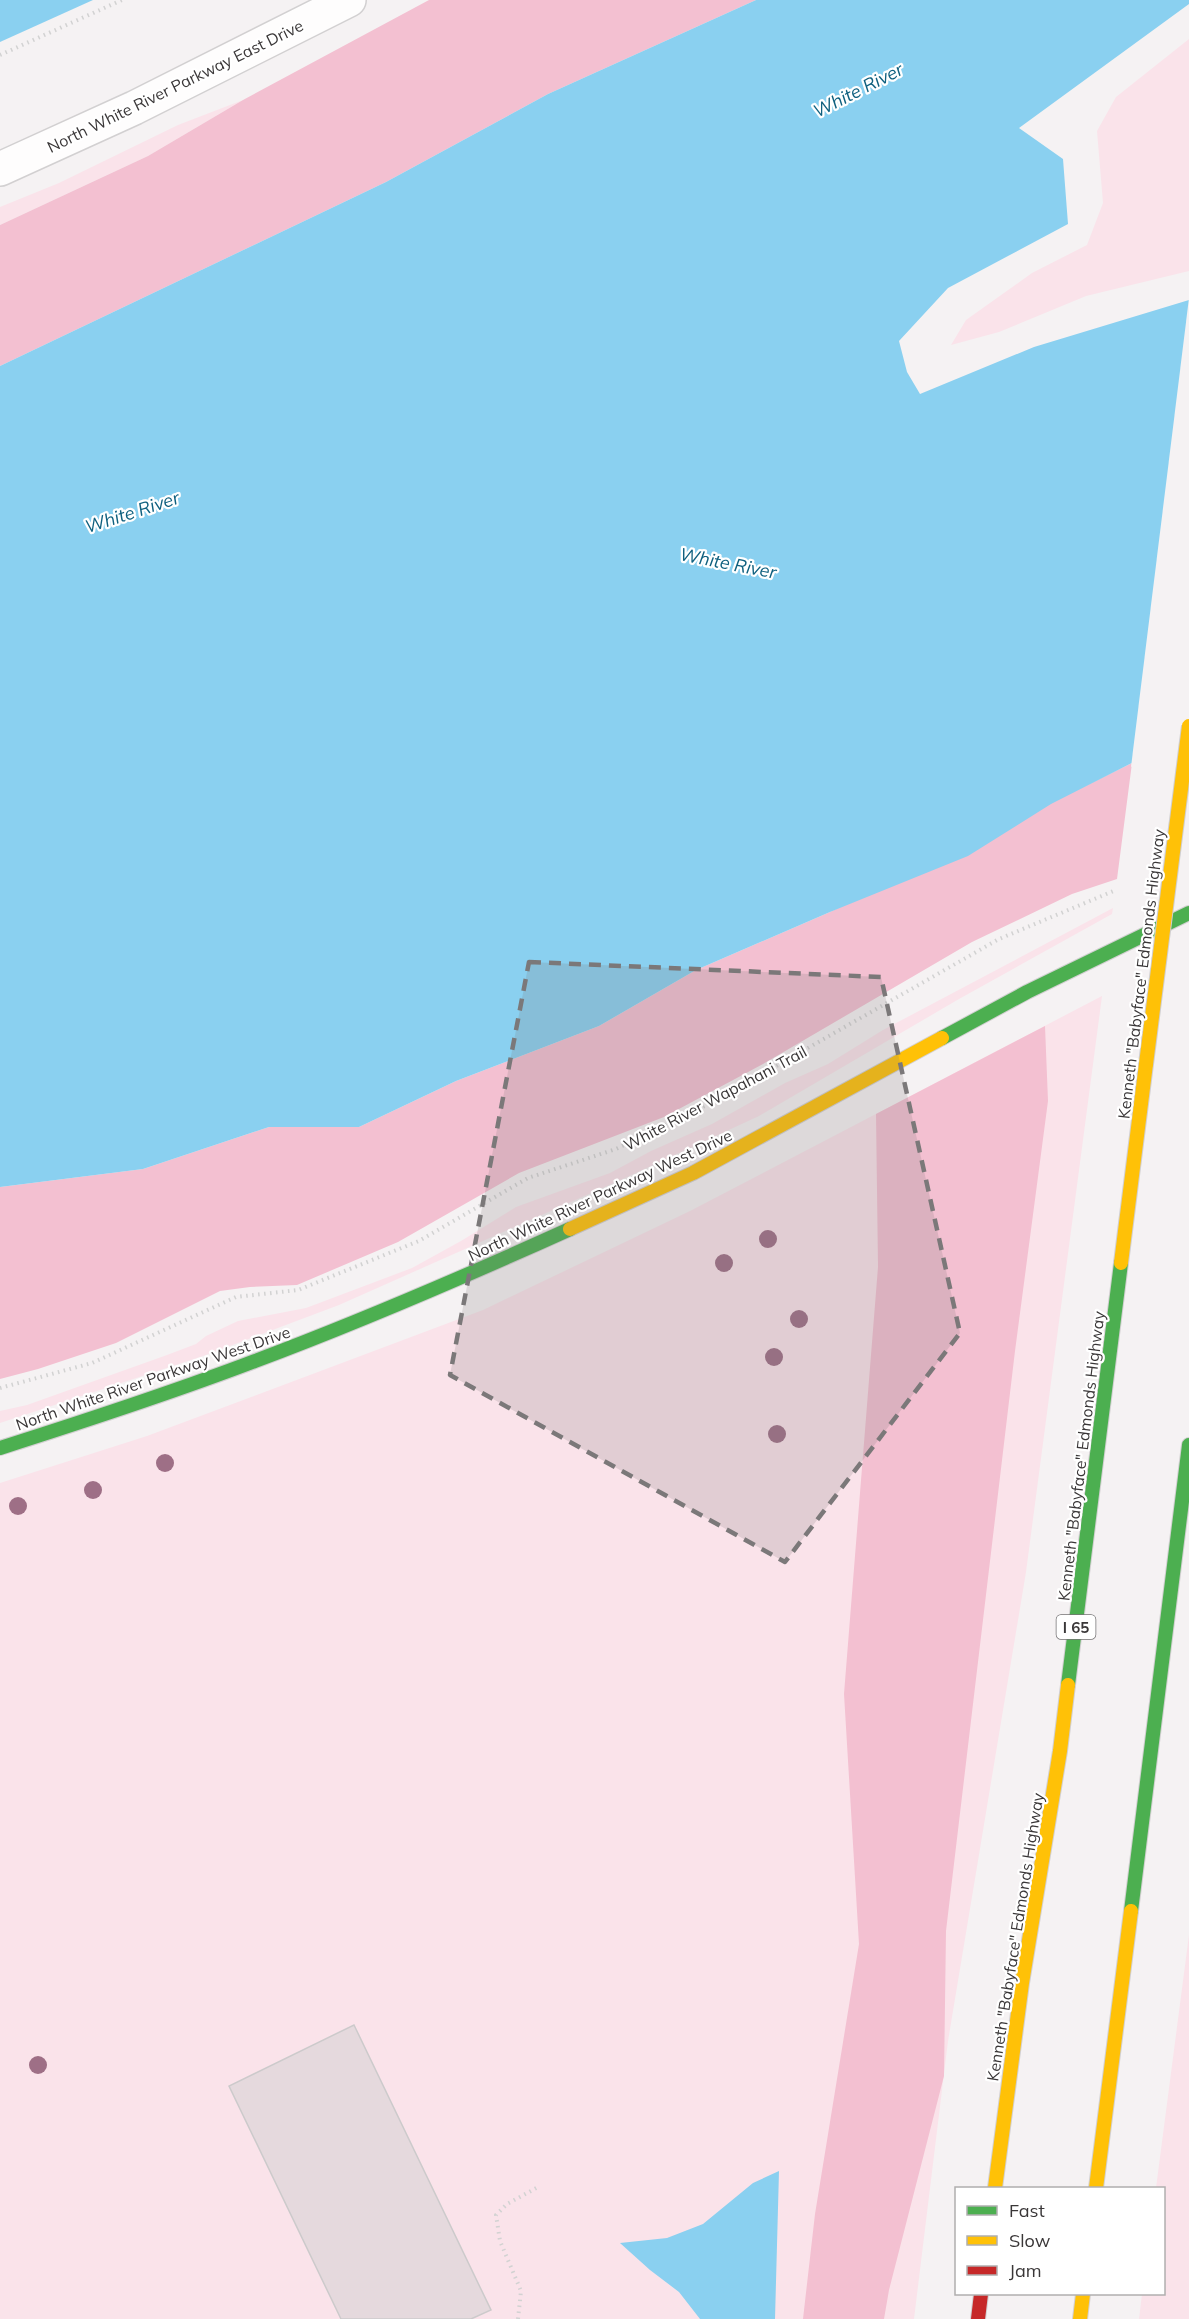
<svg xmlns="http://www.w3.org/2000/svg" width="1189" height="2319" font-family="Mulish,sans-serif">
  <rect width="100%" height="100%" fill="#f5f2f3"/>
  <g fill="#fae3ea">
    <path d="M 1189,39 L 1189,271 L 1086,296 L 999,332 L 951,345 L 966,320 L 1032,273 L 1087,245 L 1103,203 L 1097,131 L 1116,97 Z"/>
    <path d="M 243,100 L 148,156 L 0,225 L 0,207 L 59,183 L 178,125 Z"/>
    <path d="M 1113,908 L 1112,914 L 959,999 L 759,1116 L 625,1178 L 339,1305 L 203,1356 L 0,1423 L 0,1411 L 27,1405 L 167,1355 L 196,1344 L 206,1336 L 238,1321 L 306,1308 L 412,1268 L 461,1241 L 516,1207 L 610,1173 L 651,1151 L 712,1124 L 785,1083 L 828,1064 L 883,1030 Z"/>
    <path d="M 1102,996 L 1026,1572 L 948,2041 L 914,2319 L 0,2319 L 0,1483 L 147,1436 L 483,1310 L 690,1211 Z"/>
    <path d="M 1189,1935 L 1189,2319 L 1139,2319 L 1142,2294 L 1164,2294 L 1164,2188 L 1156,2188 Z"/>
  </g>
  <g fill="#f3c0d1">
    <path d="M 429,0 L 756,0 L 548,94 L 386,182 L 0,366 L 0,225 L 148,156 L 243,100 Z"/>
    <path d="M 1132,763 L 1117,879 L 1072,894 L 972,942 L 763,1064 L 664,1117 L 519,1173 L 398,1242 L 297,1285 L 250,1287 L 220,1291 L 116,1343 L 38,1369 L 0,1379 L 0,1187 L 143,1169 L 269,1127 L 359,1127 L 456,1081 L 599,1026 L 696,970 L 830,912 Z"/>
    <path d="M 1045,1026 L 1048,1101 L 1015,1351 L 946,1931 L 944,2076 L 889,2290 L 884,2319 L 803,2319 L 815,2214 L 859,1944 L 844,1694 L 878,1267 L 876,1114 Z"/>
  </g>
  <g fill="#8ad0f0">
    <path d="M 0,0 L 93,0 L 0,42 Z"/>
    <path d="M 756,0 L 1189,0 L 1189,4 L 1019,128 L 1063,159 L 1068,224 L 948,288 L 899,341 L 907,372 L 920,394 L 1034,347 L 1189,300 L 1189,734 L 1051,804 L 968,856 L 830,912 L 696,970 L 599,1026 L 456,1081 L 359,1127 L 269,1127 L 143,1169 L 0,1187 L 0,366 L 386,182 L 548,94 Z"/>
    <path d="M 779,2171 L 775,2319 L 700,2319 L 679,2292 L 650,2270 L 620,2243 L 667,2238 L 703,2224 L 753,2183 Z"/>
  </g>
  <path fill="#f5f2f3" d="M 1189,298 L 1189,738 L 1131,767 Z"/>
  <path fill="#e5d9dd" stroke="#cccacb" stroke-width="1.5" d="M 354,2025 L 491,2310 L 471,2319 L 341,2319 L 229,2086 Z"/>
  <g fill="none" stroke-linecap="round" stroke-linejoin="round">
    <g stroke="#d2d0d1" stroke-width="36">
      <path id="street" d="M 0,169 L 134,108 L 349,0"/>
    </g>
    <g stroke="#d2d0d1" stroke-width="16">
      <g id="fast">
        <path d="M 942,1038 L 1027,992 L 1189,913"/>
        <path d="M 0,1448 C 85,1421 171,1393 255,1361 C 362,1321 466,1276 570,1229"/>
        <path d="M 1068,1685 L 1121,1263"/>
        <path d="M 1131,1911 L 1189,1445"/>
      </g>
    </g>
    <g stroke="#d2d0d1" stroke-width="16">
      <g id="slow">
        <path d="M 570,1229 L 693,1173 L 942,1038"/>
        <path d="M 1121,1263 L 1146,1064"/>
        <path d="M 995,2188 L 1022,1983 L 1060,1751 L 1068,1685"/>
        <path d="M 1096,2188 L 1131,1911"/>
        <path d="M 1080,2319 L 1083,2294"/>
      </g>
    </g>
    <g stroke="#d2d0d1" stroke-width="16">
      <path id="jam" d="M 978,2319 L 981,2294"/>
    </g>
    <g stroke="#d2d2d2" stroke-width="4" stroke-dasharray="1.5 4.5" stroke-linecap="butt">
      <path d="M 0,55 L 122,0"/>
      <path d="M 0,1388 L 92,1363 L 236,1297 L 298,1290 L 419,1241 L 528,1178 L 616,1149 L 715,1101 L 999,939 L 1116,890"/>
      <path d="M 518,2319 L 521,2291 L 500,2241 L 496,2215 L 507,2204 L 540,2186"/>
    </g>
    <use href="#street" stroke="#fefdfd" stroke-width="33"/>
    <use href="#fast" stroke="#4caf50" stroke-width="14"/>
    <use href="#slow" stroke="#ffc107" stroke-width="14"/>
    <use href="#jam" stroke="#c62828" stroke-width="14"/>
    <g stroke="#d0cecf" stroke-width="16" stroke-linecap="butt">
      <path id="slow-bridge" d="M 1146,1064 L 1189,726"/>
    </g>
    <use href="#slow-bridge" stroke="#ffc107" stroke-width="14"/>
  </g>
  <g fill="#9e6f86">
    <circle cx="768" cy="1239" r="9"/>
    <circle cx="724" cy="1263" r="9"/>
    <circle cx="799" cy="1319" r="9"/>
    <circle cx="774" cy="1357" r="9"/>
    <circle cx="777" cy="1434" r="9"/>
    <circle cx="165" cy="1463" r="9"/>
    <circle cx="93" cy="1490" r="9"/>
    <circle cx="18" cy="1506" r="9"/>
    <circle cx="38" cy="2065" r="9"/>
  </g>
  <path fill="#7b7879" fill-opacity="0.2" stroke="#7b7879" stroke-width="4.5" stroke-dasharray="12 8" stroke-linejoin="round" d="M 529,962 L 881,977 L 960,1333 L 785,1562 L 450,1375 Z"/>
  <g text-anchor="middle" dominant-baseline="central" stroke-width="4.5" stroke-linejoin="round" paint-order="stroke">
    <rect fill="#fff" stroke="#757374" stroke-width="1.5" x="1056.5" y="1615" width="39" height="24" rx="4.5"/>
    <g font-size="15" font-weight="bold" fill="#3a3738">
      <text x="1076" y="1627">I 65</text>
    </g>
    <g font-size="16" fill="#3a3738" stroke="#fff">
      <text transform="translate(175 86) rotate(-26)">North White River Parkway East Drive</text>
      <text transform="translate(1141 974) rotate(-83)">Kenneth "Babyface" Edmonds Highway</text>
      <text transform="translate(715 1098) rotate(-28)">White River Wapahani Trail</text>
      <text transform="translate(600 1195) rotate(-25)">North White River Parkway West Drive</text>
      <text transform="translate(153 1378) rotate(-19)">North White River Parkway West Drive</text>
      <text transform="translate(1081 1456) rotate(-83)">Kenneth "Babyface" Edmonds Highway</text>
      <text transform="translate(1015 1937) rotate(-81)">Kenneth "Babyface" Edmonds Highway</text>
    </g>
    <g font-size="18" font-style="italic" fill="#0f607f" stroke="#fff">
      <text transform="translate(858 90) rotate(-27)">White River</text>
      <text transform="translate(132 512) rotate(-18)">White River</text>
      <text transform="translate(728 563) rotate(11)">White River</text>
    </g>
  </g>
  <rect x="955" y="2187" width="210" height="108" fill="#ffffff" stroke="#b0afaf" stroke-width="1.5"/>
  <rect x="967" y="2206" width="30" height="9" fill="#4caf50" stroke="#b0afaf" stroke-width="1.5"/>
  <text x="1009" y="2217" font-size="18" fill="#3a3738">Fast</text>
  <rect x="967" y="2236" width="30" height="9" fill="#ffc107" stroke="#b0afaf" stroke-width="1.5"/>
  <text x="1009" y="2247" font-size="18" fill="#3a3738">Slow</text>
  <rect x="967" y="2266" width="30" height="9" fill="#c62828" stroke="#b0afaf" stroke-width="1.5"/>
  <text x="1009" y="2277" font-size="18" fill="#3a3738">Jam</text>
</svg>
